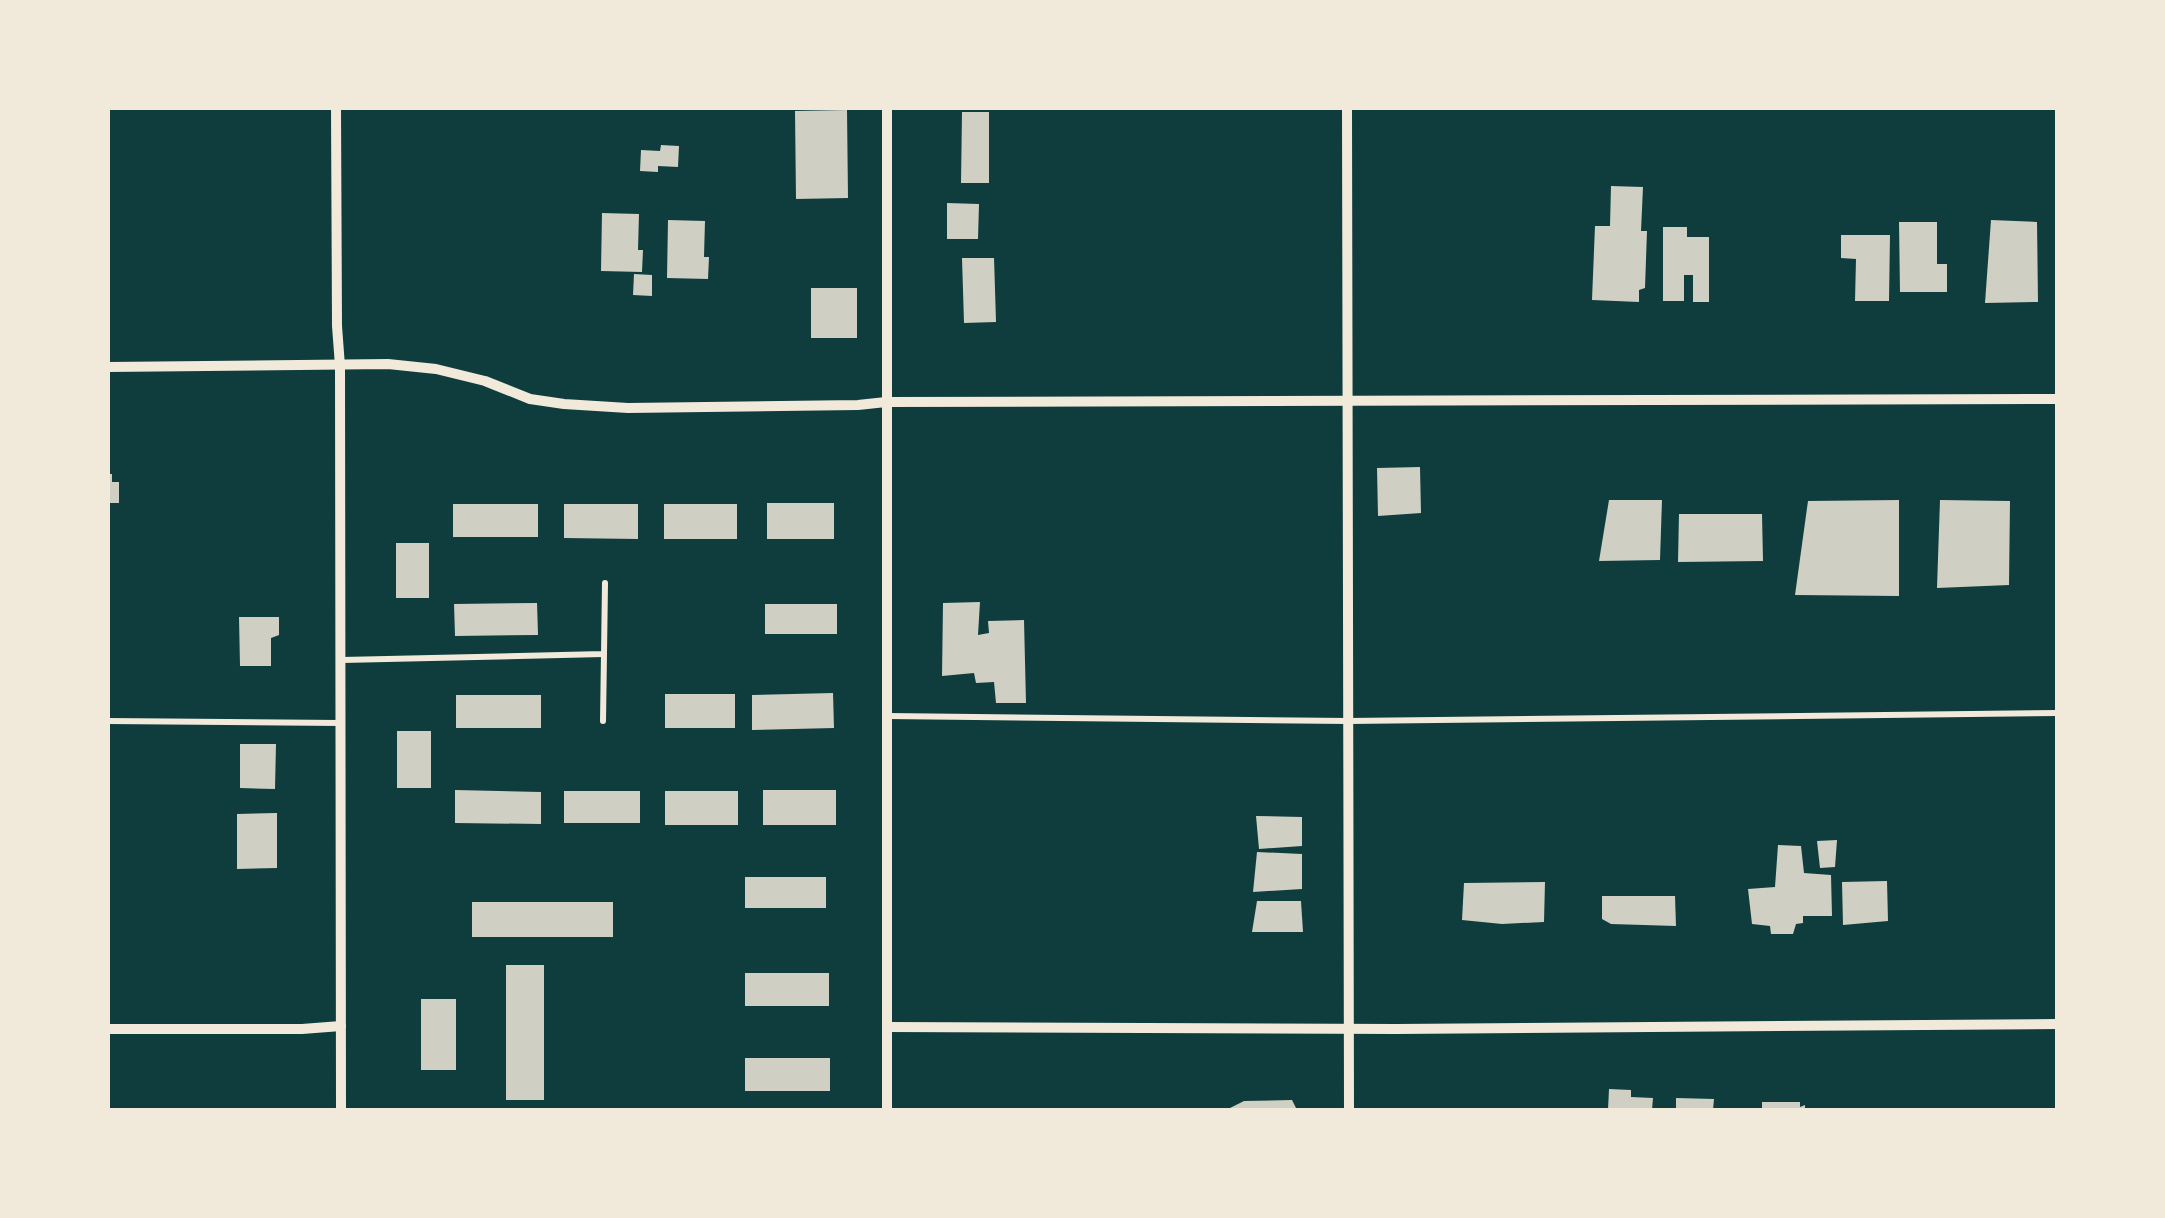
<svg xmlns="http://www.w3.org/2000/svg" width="2165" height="1218" font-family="Jost,sans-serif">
  <rect width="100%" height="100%" fill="#0f3d3e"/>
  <g fill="#cfcfc3">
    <path d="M 847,110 L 848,198 L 796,199 L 795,111 Z"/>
    <path d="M 962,112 L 989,112 L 989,183 L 961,183 Z"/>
    <path d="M 661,145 L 679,146 L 678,167 L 658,166 L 658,172 L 640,171 L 641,150 L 660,151 Z"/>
    <path d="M 1611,186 L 1643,187 L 1641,231 L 1647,231 L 1645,288 L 1639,290 L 1639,302 L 1592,300 L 1595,226 L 1610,226 Z"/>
    <path d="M 947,203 L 979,204 L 978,239 L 947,239 Z"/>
    <path d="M 602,213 L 639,214 L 638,250 L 643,250 L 642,272 L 601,271 Z"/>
    <path d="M 668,220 L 705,221 L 704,257 L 709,257 L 708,279 L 667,278 Z"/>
    <path d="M 1991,220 L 2037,222 L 2038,302 L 1985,303 Z"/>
    <path d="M 1899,222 L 1937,222 L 1937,264 L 1947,264 L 1947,292 L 1900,292 Z"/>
    <path d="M 1663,227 L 1687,227 L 1687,237 L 1709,237 L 1709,302 L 1693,302 L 1693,275 L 1684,275 L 1684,301 L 1663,301 Z"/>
    <path d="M 1841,235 L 1890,235 L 1889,301 L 1855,301 L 1856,259 L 1841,258 Z"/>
    <path d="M 962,258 L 994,258 L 996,322 L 964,323 Z"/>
    <path d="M 634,274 L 652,275 L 652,296 L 633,295 Z"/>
    <rect x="811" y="288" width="46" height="50"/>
    <path d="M 1420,467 L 1421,513 L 1378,516 L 1377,468 Z"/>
    <path d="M 108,474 L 112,474 L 112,482 L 119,482 L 119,503 L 108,503 Z"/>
    <path d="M 1609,500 L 1662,500 L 1660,560 L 1599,561 Z"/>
    <path d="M 1899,500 L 1899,596 L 1795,595 L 1808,501 Z"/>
    <path d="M 1940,500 L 2010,501 L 2009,585 L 1937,588 Z"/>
    <rect x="767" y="503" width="67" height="36"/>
    <rect x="453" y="504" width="85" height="33"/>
    <path d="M 564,504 L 638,504 L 638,539 L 564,538 Z"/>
    <rect x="664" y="504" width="73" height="35"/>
    <path d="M 1679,514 L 1762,514 L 1763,561 L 1678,562 Z"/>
    <rect x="396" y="543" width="33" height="55"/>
    <path d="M 980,602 L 978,635 L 989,633 L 988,621 L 1024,620 L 1026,703 L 996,703 L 994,682 L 976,683 L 974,673 L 942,676 L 943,603 Z"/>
    <path d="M 537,603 L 538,635 L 455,636 L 454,604 Z"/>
    <rect x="765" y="604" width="72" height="30"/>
    <path d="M 239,617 L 279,617 L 279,635 L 271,638 L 271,666 L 240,666 Z"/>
    <path d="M 833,693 L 834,728 L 752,730 L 752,695 Z"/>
    <rect x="665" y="694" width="70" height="34"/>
    <rect x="456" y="695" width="85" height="33"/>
    <rect x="397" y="731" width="34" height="57"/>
    <path d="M 240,744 L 276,744 L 275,789 L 240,788 Z"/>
    <path d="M 455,790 L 541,792 L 541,824 L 455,823 Z"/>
    <rect x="763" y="790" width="73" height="35"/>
    <rect x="564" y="791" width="76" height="32"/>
    <rect x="665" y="791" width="73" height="34"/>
    <path d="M 277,813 L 277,868 L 237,869 L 237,814 Z"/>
    <path d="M 1256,816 L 1302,817 L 1302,846 L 1259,849 Z"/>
    <path d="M 1837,840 L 1835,867 L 1820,868 L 1817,841 Z"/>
    <path d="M 1778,845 L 1801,846 L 1804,873 L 1831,875 L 1832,916 L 1803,916 L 1803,923 L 1796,924 L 1793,934 L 1771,934 L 1770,926 L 1752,924 L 1748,889 L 1775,887 Z"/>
    <path d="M 1257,852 L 1302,854 L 1302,889 L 1253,892 Z"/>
    <rect x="745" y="877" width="81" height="31"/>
    <path d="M 1887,881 L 1888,921 L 1843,925 L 1842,882 Z"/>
    <path d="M 1545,882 L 1544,922 L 1502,924 L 1462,920 L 1464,883 Z"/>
    <path d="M 1602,896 L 1675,896 L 1676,926 L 1611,924 L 1602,919 Z"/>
    <path d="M 1257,901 L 1301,901 L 1303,932 L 1252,932 Z"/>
    <rect x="472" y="902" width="141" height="35"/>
    <rect x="506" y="965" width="38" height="135"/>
    <rect x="745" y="973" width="84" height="33"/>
    <rect x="421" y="999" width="35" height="71"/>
    <rect x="745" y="1058" width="85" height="33"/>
    <path d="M 1609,1089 L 1631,1090 L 1631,1097 L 1653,1098 L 1652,1110 L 1608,1110 Z"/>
    <path d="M 1676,1098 L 1714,1099 L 1713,1110 L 1676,1110 Z"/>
    <path d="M 1292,1100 L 1297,1110 L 1226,1110 L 1244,1101 Z"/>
    <path d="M 1762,1102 L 1800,1102 L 1800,1107 L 1805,1105 L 1805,1110 L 1762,1110 Z"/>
  </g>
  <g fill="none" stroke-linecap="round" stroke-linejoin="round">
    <g stroke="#f1e9da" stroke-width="6">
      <path d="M 342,660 L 604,654 L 605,583"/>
      <path d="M 887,716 L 1348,721 L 2058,713"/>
      <path d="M 108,721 L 340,723"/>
      <path d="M 603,721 L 604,654"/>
    </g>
    <g stroke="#f1e9da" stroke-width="10">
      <path d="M 336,108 L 337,326 L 340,366 L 341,1110"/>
      <path d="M 1347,108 L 1349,1110"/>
      <path d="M 108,367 L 388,364 L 436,369 L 485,381 L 530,399 L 564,404 L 628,408 L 858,405 L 886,402 L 2058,399"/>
      <path d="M 887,1027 L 1396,1029 L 2058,1024"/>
      <path d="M 108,1029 L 302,1029 L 341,1026"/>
      <path d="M 887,1110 L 887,108"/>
    </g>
  </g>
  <rect width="2165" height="1218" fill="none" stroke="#f1e9da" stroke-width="220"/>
</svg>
